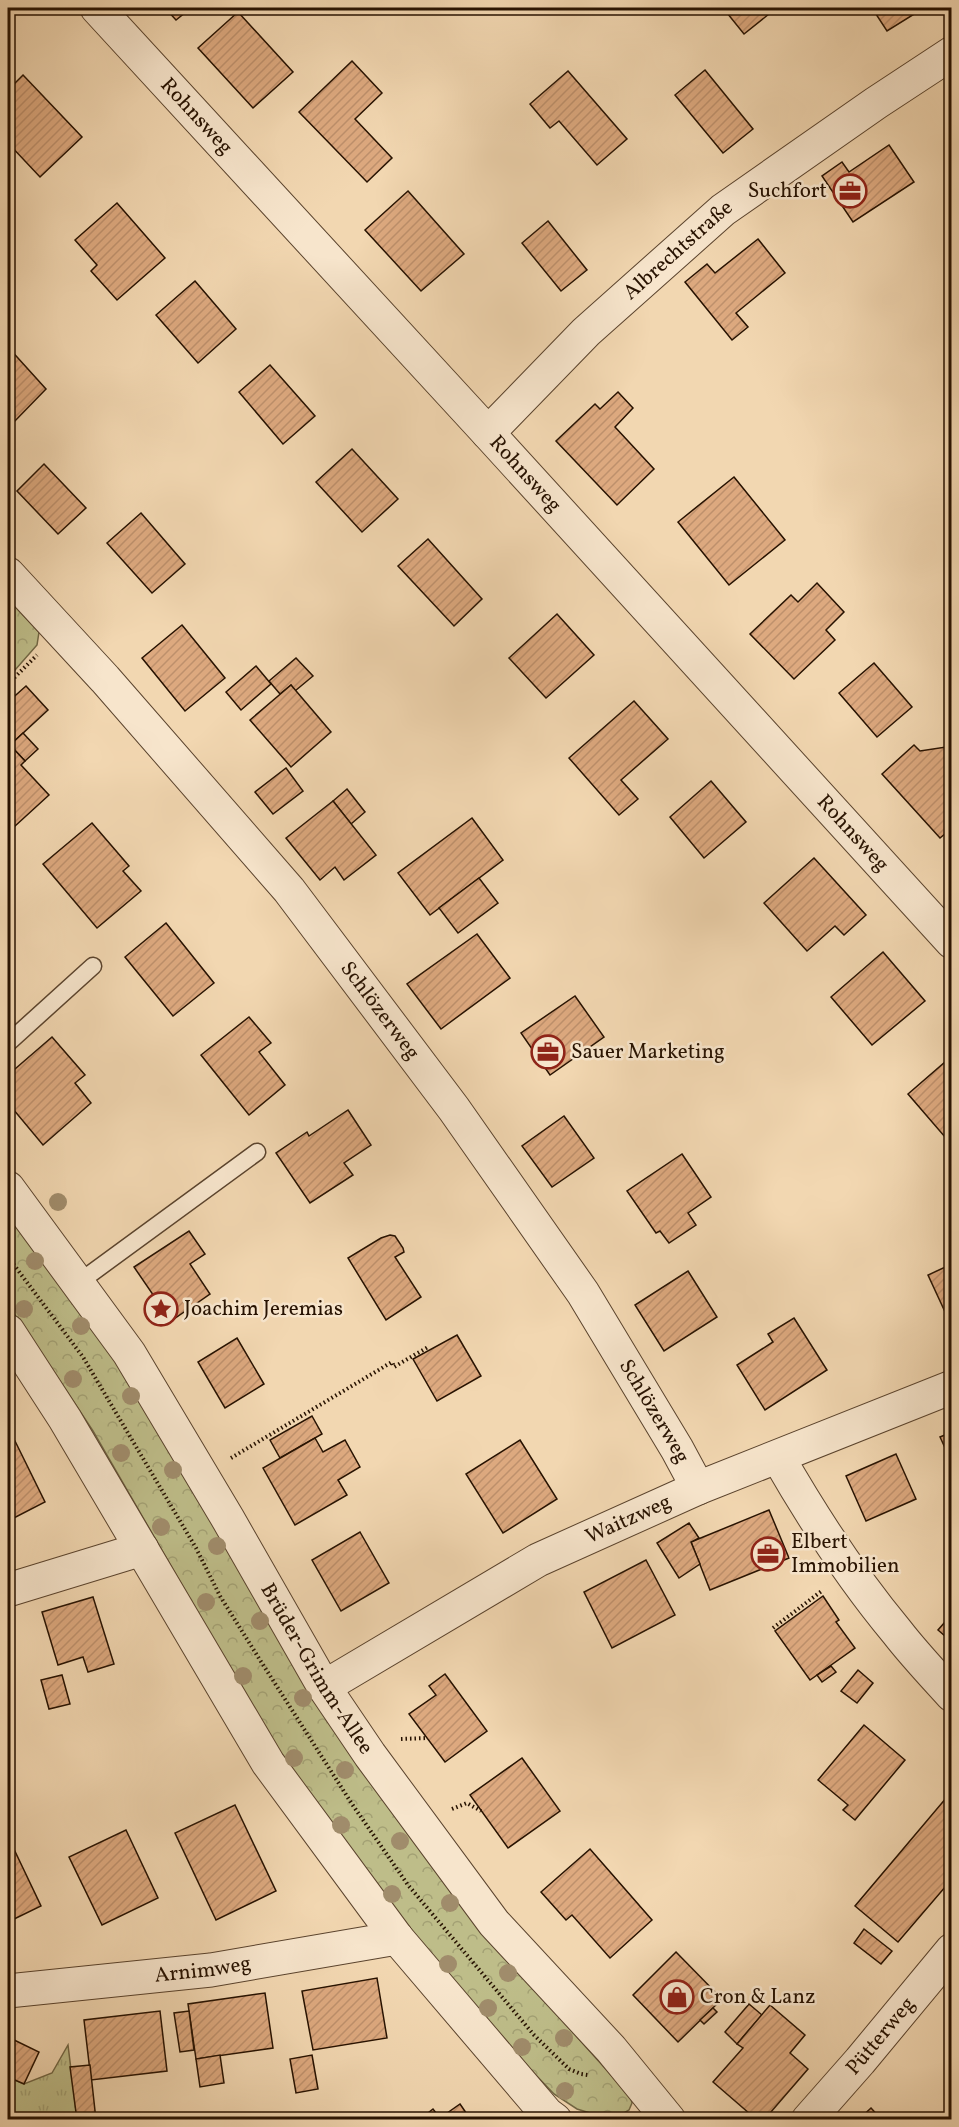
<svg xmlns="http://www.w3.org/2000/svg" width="959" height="2127" font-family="Vollkorn,serif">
  <defs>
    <pattern id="grass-tufts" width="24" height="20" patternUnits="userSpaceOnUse" patternTransform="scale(1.5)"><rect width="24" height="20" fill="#bebd89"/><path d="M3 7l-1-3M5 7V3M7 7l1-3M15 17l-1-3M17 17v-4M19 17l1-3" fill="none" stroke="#a3a174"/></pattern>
    <pattern id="forest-crowns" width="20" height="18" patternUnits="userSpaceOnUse" patternTransform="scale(1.5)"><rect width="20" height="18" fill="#bebd89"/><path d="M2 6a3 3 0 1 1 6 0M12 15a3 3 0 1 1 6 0" fill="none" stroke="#a3a174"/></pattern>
    <pattern id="building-hatch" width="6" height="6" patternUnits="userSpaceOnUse" patternTransform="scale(1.5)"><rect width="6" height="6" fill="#dda97f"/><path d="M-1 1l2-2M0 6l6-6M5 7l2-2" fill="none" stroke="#be906c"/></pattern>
  </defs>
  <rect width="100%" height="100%" fill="#f2d7b1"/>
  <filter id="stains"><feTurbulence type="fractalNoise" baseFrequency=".00333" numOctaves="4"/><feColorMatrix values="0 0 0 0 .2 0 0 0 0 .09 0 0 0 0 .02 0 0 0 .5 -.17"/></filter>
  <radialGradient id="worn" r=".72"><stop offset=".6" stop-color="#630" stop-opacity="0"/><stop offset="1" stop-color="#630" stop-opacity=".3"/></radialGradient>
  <path fill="url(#grass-tufts)" stroke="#726845" stroke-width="1.5" d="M 68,2045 L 77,2119 L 8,2120 L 8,2077 L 24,2084 L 52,2073 Z"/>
  <g fill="url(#forest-crowns)" stroke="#726845" stroke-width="1.5">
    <path d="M 8,599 L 39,632 L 37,645 L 8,678 Z"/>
    <path d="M 8,1214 L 81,1307 L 485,1934 L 628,2094 L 631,2098 L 632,2103 L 629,2110 L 624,2113 L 603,2117 L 577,2109 L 554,2094 L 532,2071 L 420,1943 L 285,1760 L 257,1715 L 93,1431 L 44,1357 L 8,1305 Z"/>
  </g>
  <g fill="url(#building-hatch)" stroke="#271201" stroke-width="1.5">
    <path d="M 165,8 L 191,8 L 176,20 Z"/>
    <path d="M 723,8 L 772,8 L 774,10 L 744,34 Z"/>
    <path d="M 872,8 L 924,8 L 887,31 Z"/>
    <path d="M 238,12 L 293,72 L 253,108 L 198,48 Z"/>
    <path d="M 352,61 L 382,93 L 355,119 L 392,158 L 367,182 L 299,112 Z"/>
    <path d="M 705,70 L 753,129 L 723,153 L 675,95 Z"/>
    <path d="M 568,71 L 627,139 L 597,165 L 559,121 L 550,128 L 530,104 Z"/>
    <path d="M 23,75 L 82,137 L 40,177 L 8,143 L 8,90 Z"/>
    <path d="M 889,145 L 914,182 L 853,222 L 822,176 L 842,162 L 849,172 Z"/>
    <path d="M 408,191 L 464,254 L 421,291 L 365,230 Z"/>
    <path d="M 117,203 L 165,258 L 117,300 L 91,271 L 97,265 L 75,240 Z"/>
    <path d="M 548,221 L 587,270 L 561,291 L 522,243 Z"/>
    <path d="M 758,239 L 785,273 L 736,313 L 748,327 L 732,340 L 685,282 L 707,264 L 715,273 Z"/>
    <path d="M 195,281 L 236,329 L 198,363 L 156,315 Z"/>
    <path d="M 8,347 L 46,389 L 13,423 L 8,418 Z"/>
    <path d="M 270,365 L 315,416 L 283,444 L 239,392 Z"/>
    <path d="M 618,392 L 633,408 L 615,427 L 654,469 L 617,505 L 556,441 L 595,404 L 600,409 Z"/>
    <path d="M 352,449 L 398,499 L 362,532 L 316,482 Z"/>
    <path d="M 44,464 L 86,508 L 58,534 L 17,491 Z"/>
    <path d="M 734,477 L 785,540 L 729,585 L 678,522 Z"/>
    <path d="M 141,513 L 185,564 L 152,593 L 107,543 Z"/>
    <path d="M 428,539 L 482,599 L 454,626 L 398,566 Z"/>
    <path d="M 817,583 L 844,612 L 826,630 L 835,640 L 794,679 L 750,634 L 791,595 L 798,602 Z"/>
    <path d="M 557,614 L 594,655 L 546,698 L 509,658 Z"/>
    <path d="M 182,625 L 225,678 L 185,711 L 142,658 Z"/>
    <path d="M 296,658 L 313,676 L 295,691 L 291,685 L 280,694 L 269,681 Z"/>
    <path d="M 874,663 L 912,707 L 877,737 L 839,693 Z"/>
    <path d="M 256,666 L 271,684 L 241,710 L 226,692 Z"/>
    <path d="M 291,685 L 331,732 L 291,767 L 250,720 Z"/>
    <path d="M 26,686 L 48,710 L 8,747 L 8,702 Z"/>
    <path d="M 634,701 L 668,739 L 621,780 L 638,799 L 619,815 L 569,758 Z"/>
    <path d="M 23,733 L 38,749 L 25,761 L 10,745 Z"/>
    <path d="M 10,745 L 25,761 L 21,765 L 49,795 L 14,827 L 8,820 L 8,747 Z"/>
    <path d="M 914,745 L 920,751 L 946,747 L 952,753 L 952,828 L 940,838 L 882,774 Z"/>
    <path d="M 286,768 L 303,791 L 273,814 L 255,792 Z"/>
    <path d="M 711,781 L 746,822 L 704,858 L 670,817 Z"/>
    <path d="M 347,789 L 365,812 L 351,824 L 333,801 Z"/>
    <path d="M 333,801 L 376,855 L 344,880 L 335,867 L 320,880 L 286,838 Z"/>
    <path d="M 472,818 L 503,860 L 430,915 L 398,873 Z"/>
    <path d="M 92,823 L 129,866 L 123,871 L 141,891 L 97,928 L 43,864 Z"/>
    <path d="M 814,858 L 866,915 L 844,935 L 835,926 L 807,951 L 764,903 Z"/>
    <path d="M 479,878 L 498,903 L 458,933 L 439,908 Z"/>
    <path d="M 166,923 L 214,983 L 173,1016 L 125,957 Z"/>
    <path d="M 477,934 L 510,978 L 441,1029 L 407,984 Z"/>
    <path d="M 883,952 L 925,1001 L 872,1045 L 831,997 Z"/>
    <path d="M 575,996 L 604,1037 L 550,1075 L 521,1033 Z"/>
    <path d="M 249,1017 L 271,1043 L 259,1052 L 285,1085 L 249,1115 L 201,1055 Z"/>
    <path d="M 52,1037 L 85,1075 L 75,1083 L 91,1103 L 43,1145 L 8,1103 L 8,1075 Z"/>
    <path d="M 952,1056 L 952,1143 L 951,1144 L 908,1094 Z"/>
    <path d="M 348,1110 L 371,1145 L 344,1163 L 353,1175 L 310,1203 L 276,1153 L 307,1132 L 309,1136 Z"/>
    <path d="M 564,1116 L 594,1158 L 552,1187 L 522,1146 Z"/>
    <path d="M 682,1154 L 711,1197 L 688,1213 L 696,1225 L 669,1243 L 660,1231 L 656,1233 L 627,1191 Z"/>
    <path d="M 189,1231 L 205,1254 L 190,1264 L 210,1294 L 171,1321 L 134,1267 Z"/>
    <path d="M 390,1235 L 395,1236 L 403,1248 L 404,1252 L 395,1257 L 421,1297 L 386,1320 L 348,1258 L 381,1238 Z"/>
    <path d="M 952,1264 L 952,1327 L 928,1275 Z"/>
    <path d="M 688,1271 L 717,1317 L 664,1351 L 635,1305 Z"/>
    <path d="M 794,1318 L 827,1370 L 765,1410 L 737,1365 L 773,1342 L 768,1334 Z"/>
    <path d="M 457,1335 L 481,1376 L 437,1401 L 413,1359 Z"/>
    <path d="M 237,1338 L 264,1384 L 225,1408 L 198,1362 Z"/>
    <path d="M 312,1416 L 322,1434 L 280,1458 L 270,1440 Z"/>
    <path d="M 952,1432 L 952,1463 L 940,1437 Z"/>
    <path d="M 315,1438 L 323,1452 L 345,1440 L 360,1467 L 338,1480 L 347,1495 L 295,1525 L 263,1468 Z"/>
    <path d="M 520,1440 L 557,1499 L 503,1533 L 466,1474 Z"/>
    <path d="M 15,1441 L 45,1502 L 8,1521 L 8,1445 Z"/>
    <path d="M 896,1454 L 916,1499 L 866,1521 L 846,1476 Z"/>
    <path d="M 769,1510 L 789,1558 L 710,1590 L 691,1542 Z"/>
    <path d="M 689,1523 L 699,1538 L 691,1542 L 700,1564 L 679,1578 L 657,1543 Z"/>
    <path d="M 360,1532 L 389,1583 L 341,1611 L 312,1560 Z"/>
    <path d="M 646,1560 L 675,1615 L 612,1648 L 584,1592 Z"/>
    <path d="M 823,1596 L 839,1620 L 836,1622 L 855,1648 L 810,1680 L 775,1631 Z"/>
    <path d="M 93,1597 L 114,1664 L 88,1672 L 83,1657 L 58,1665 L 42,1612 Z"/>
    <path d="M 952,1614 L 952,1642 L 938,1630 Z"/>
    <path d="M 831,1666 L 836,1672 L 822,1682 L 817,1675 Z"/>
    <path d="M 858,1670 L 873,1683 L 857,1703 L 841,1691 Z"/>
    <path d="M 445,1674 L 487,1731 L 445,1762 L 409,1714 L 436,1695 L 429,1686 Z"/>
    <path d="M 62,1675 L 70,1704 L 49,1709 L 41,1680 Z"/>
    <path d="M 864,1725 L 905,1760 L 855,1820 L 843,1810 L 848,1805 L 818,1780 Z"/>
    <path d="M 522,1758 L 560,1811 L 508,1848 L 470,1795 Z"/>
    <path d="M 952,1791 L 952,1879 L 898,1942 L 855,1906 Z"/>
    <path d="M 235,1805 L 276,1891 L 216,1920 L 175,1833 Z"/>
    <path d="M 126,1830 L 158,1898 L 102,1925 L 69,1857 Z"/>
    <path d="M 12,1845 L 41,1906 L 8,1922 L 8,1847 Z"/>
    <path d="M 590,1849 L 652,1920 L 610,1958 L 572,1915 L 566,1920 L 541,1892 Z"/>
    <path d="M 864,1929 L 892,1951 L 881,1964 L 854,1943 Z"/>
    <path d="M 676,1952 L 722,1999 L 678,2042 L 633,1995 Z"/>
    <path d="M 377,1978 L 387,2038 L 313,2050 L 302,1991 Z"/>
    <path d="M 265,1993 L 273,2048 L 196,2059 L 188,2004 Z"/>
    <path d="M 749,2004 L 762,2015 L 737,2044 L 725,2032 Z"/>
    <path d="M 770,2005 L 805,2035 L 790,2053 L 808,2069 L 764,2120 L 757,2120 L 713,2082 L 743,2048 L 737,2044 Z"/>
    <path d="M 713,2008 L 717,2012 L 704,2024 L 700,2020 Z"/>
    <path d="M 160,2011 L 167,2071 L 91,2080 L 84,2020 Z"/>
    <path d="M 189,2011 L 194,2050 L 180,2052 L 174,2013 Z"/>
    <path d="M 8,2037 L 39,2052 L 24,2084 L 8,2077 Z"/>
    <path d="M 220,2055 L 224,2083 L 200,2087 L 196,2059 Z"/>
    <path d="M 312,2055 L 318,2089 L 296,2093 L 290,2059 Z"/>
    <path d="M 90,2065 L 96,2120 L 77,2120 L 70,2067 Z"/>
    <path d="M 460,2104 L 471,2120 L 419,2120 L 433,2109 L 440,2118 Z"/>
    <path d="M 871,2108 L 882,2120 L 858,2120 Z"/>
  </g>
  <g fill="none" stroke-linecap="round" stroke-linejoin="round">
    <g stroke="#5a432d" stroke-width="19">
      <g id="service">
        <path d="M 8,1043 L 93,966"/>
        <path d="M 78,1283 L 257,1152"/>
      </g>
    </g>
    <g stroke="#5a432d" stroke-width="35">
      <g id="minor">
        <path id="s1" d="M 97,8 L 488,433 L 952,942"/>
        <path id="s2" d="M 488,433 L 586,332 L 723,210 L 876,103 L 952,53"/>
        <path id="s3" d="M 8,574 L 105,679 L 289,890 L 454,1109 L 583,1293 L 677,1449 L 698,1488"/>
        <path id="s4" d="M 8,1188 L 129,1353 L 228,1519 L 324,1687 L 370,1755 L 494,1923 L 611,2049 L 669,2120"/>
        <path d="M 8,1331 L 65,1419 L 268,1763 L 397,1938 L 547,2114 L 555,2120"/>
        <path d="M 778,1457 C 813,1518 852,1578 897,1632 C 914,1654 933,1674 952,1695"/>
        <path d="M 8,1590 L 142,1549"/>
        <path id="s5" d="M 324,1687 L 538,1560 L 698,1488 L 952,1387"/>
        <path id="s6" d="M 8,1991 L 211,1970 L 397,1938"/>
        <path id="s7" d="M 808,2120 L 860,2061 L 952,1950"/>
      </g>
    </g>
    <g stroke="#271201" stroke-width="4" stroke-dasharray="1.5 3" stroke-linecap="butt">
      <path d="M 8,684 L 37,655"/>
      <path d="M 8,1257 L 83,1357 L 196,1548 L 220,1596 L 260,1660 L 352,1804 L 408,1885 L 534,2035 L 569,2069 L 581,2074 L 588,2075"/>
      <path d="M 231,1458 L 392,1362 L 394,1367 L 428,1347"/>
      <path d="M 773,1628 L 823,1590"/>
      <path d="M 401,1739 L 427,1738"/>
      <path d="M 452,1809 L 467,1803 L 481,1811"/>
    </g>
    <use href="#service" stroke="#f7e5cc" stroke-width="16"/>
    <use href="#minor" stroke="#f7e5cc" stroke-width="33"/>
  </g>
  <g fill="#a08c6b">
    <circle cx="58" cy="1202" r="9"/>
    <circle cx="35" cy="1261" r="9"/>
    <circle cx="24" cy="1309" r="9"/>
    <circle cx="81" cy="1326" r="9"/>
    <circle cx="73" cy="1379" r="9"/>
    <circle cx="131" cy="1396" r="9"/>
    <circle cx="121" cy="1453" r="9"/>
    <circle cx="173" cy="1470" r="9"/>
    <circle cx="161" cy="1527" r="9"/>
    <circle cx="217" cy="1546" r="9"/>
    <circle cx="206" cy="1602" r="9"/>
    <circle cx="260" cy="1621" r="9"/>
    <circle cx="243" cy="1676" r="9"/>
    <circle cx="303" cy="1698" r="9"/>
    <circle cx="294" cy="1758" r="9"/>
    <circle cx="345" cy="1770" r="9"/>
    <circle cx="341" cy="1825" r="9"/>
    <circle cx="400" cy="1841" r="9"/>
    <circle cx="392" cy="1894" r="9"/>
    <circle cx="450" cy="1903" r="9"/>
    <circle cx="448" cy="1964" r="9"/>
    <circle cx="508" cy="1973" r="9"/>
    <circle cx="488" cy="2008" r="9"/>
    <circle cx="564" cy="2038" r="9"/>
    <circle cx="522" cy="2047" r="9"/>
    <circle cx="565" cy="2091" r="9"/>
  </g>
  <defs>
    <g id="office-ring" transform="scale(1.725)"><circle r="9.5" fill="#f7e5cc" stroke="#8f2418" stroke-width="1.5"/><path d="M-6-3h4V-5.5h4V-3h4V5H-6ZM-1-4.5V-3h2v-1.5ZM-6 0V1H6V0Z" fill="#8f2418"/></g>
    <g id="sight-ring" transform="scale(1.725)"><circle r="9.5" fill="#f7e5cc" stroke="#8f2418" stroke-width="1.5"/><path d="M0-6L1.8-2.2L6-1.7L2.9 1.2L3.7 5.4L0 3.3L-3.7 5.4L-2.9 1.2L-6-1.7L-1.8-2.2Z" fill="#8f2418"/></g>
    <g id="shop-ring" transform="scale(1.725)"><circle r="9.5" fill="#f7e5cc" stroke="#8f2418" stroke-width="1.5"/><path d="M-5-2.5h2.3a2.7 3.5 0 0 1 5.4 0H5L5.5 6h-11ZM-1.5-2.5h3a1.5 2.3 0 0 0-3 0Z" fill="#8f2418"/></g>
  </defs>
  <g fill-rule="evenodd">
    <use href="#office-ring" x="850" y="191"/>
    <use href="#office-ring" x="548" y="1052"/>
    <use href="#sight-ring" x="161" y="1309"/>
    <use href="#office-ring" x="768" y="1554"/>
    <use href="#shop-ring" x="677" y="1997"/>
  </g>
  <g text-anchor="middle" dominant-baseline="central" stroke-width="5" stroke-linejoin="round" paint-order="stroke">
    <g font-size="21" fill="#271201" stroke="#f7e5cc">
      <text stroke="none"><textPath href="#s1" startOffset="147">Rohnsweg</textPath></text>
      <text stroke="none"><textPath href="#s2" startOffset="264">Albrechtstraße</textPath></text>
      <text stroke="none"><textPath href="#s1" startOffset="633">Rohnsweg</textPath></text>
      <text stroke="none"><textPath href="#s1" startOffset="1119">Rohnsweg</textPath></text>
      <text stroke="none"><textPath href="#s3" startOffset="574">Schlözerweg</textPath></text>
      <text stroke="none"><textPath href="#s3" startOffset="1060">Schlözerweg</textPath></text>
      <text stroke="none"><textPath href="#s5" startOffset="348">Waitzweg</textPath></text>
      <text stroke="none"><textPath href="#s4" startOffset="572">Brüder-Grimm-Allee</textPath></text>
      <text stroke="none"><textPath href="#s6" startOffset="196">Arnimweg</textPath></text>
      <text stroke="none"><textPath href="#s7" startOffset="111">Pütterweg</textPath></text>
    </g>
    <g font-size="21" fill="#271201" stroke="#f7e5cc" text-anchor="start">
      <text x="827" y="191" text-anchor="end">Suchfort</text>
      <text x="571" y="1052">Sauer Marketing</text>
      <text x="184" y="1309">Joachim Jeremias</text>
      <text x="791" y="1542">Elbert<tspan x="791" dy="24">Immobilien</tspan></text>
      <text x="700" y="1997">Cron &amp; Lanz</text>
    </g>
  </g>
  <rect width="959" height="2127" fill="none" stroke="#f2d7b1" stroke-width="30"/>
  <rect x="9" y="9" width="941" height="2109" fill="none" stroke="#271201" stroke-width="3"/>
  <rect x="15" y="15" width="929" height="2097" fill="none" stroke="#271201" stroke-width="1.5"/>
  <rect width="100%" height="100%" filter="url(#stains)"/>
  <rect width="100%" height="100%" fill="url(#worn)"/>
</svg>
